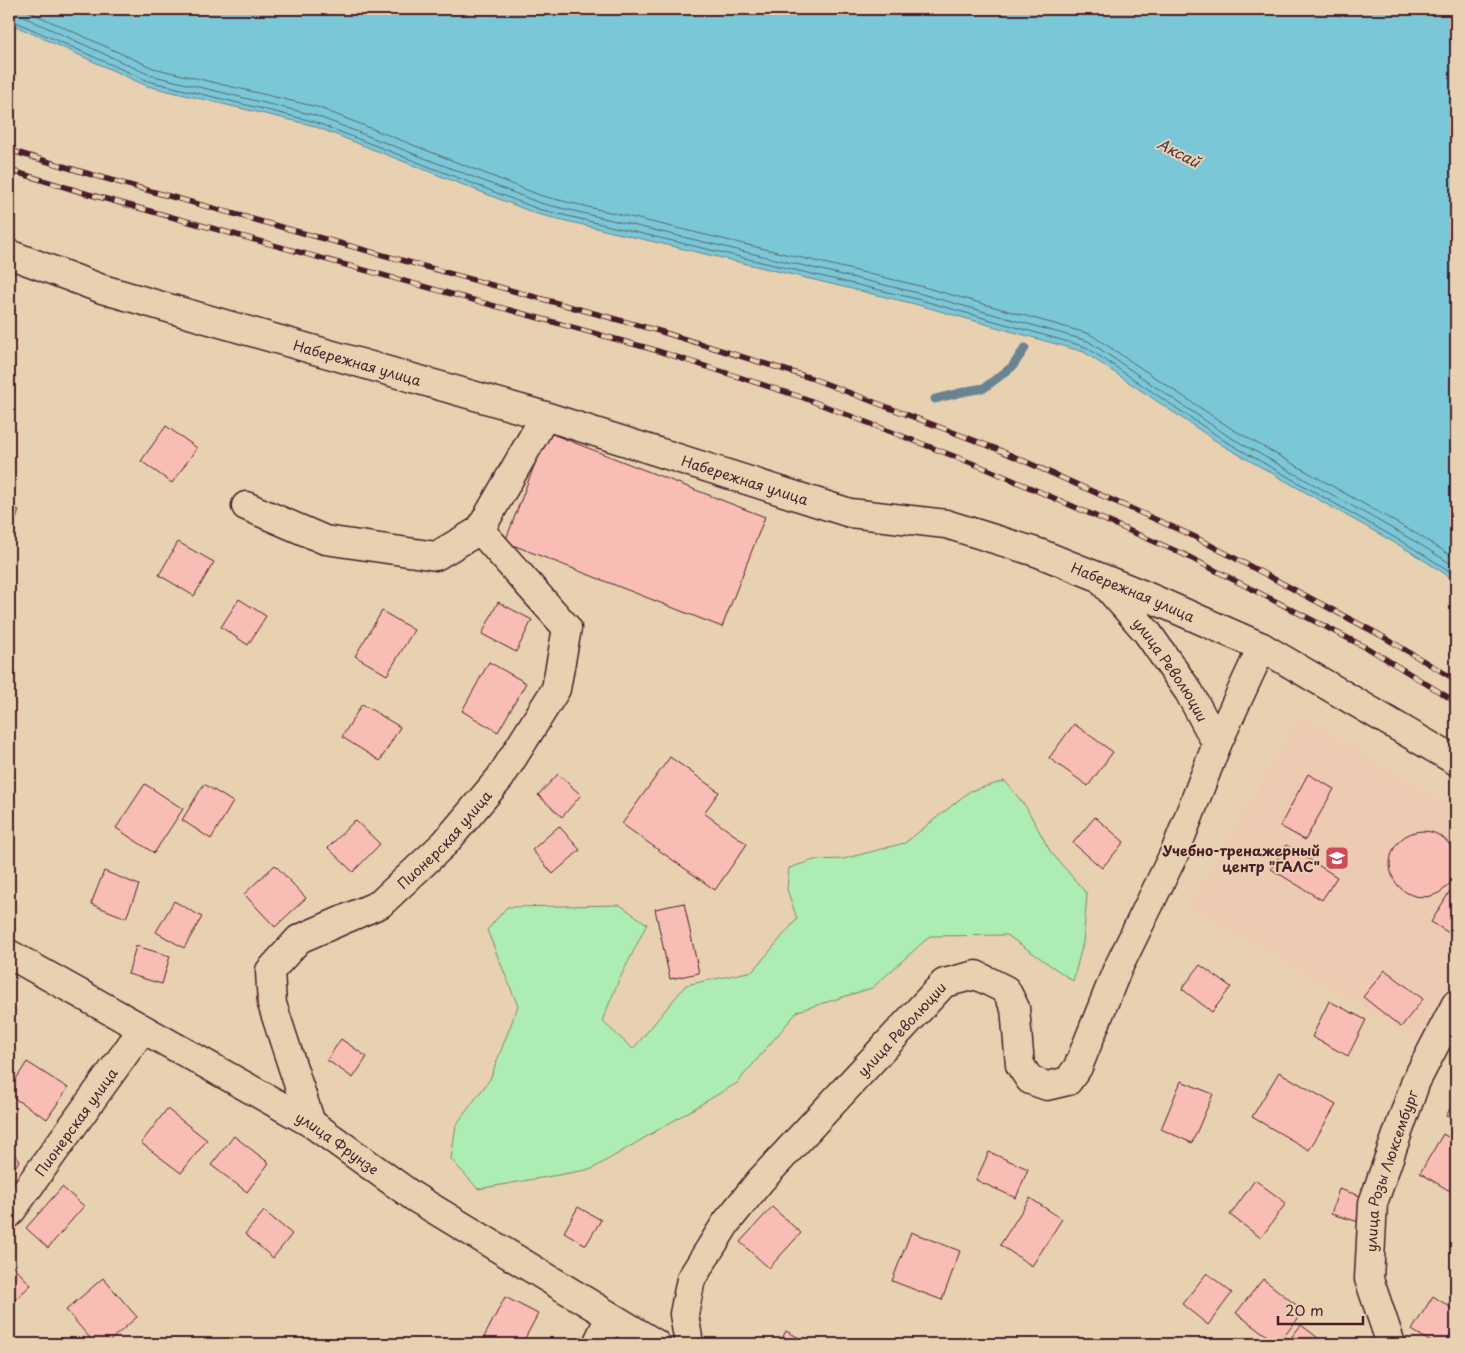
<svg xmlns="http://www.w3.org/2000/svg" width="1465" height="1353" font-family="'Playpen Sans',sans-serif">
  <rect width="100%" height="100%" fill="#e8d1b1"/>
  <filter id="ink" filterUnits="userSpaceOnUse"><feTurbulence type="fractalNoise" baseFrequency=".02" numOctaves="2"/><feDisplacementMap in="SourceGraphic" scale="10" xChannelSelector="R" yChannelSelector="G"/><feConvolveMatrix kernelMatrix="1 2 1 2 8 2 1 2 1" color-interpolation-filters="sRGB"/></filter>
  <g filter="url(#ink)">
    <path fill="#edcbb2" d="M 1300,715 L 1456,809 L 1456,988 L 1424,1043 L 1189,906 Z"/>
    <path fill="#adecb3" stroke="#7c866f" d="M 1005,781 L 1026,807 L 1050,851 L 1087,894 L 1083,943 L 1073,981 L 1007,935 L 930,936 L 872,988 L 798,1011 L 737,1083 L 592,1169 L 478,1189 L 451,1159 L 456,1125 L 490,1079 L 518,1006 L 487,930 L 507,907 L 620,905 L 647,924 L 619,980 L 602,1021 L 633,1049 L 686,985 L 753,971 L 797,919 L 787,889 L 789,868 L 814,860 L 843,859 L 905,843 L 970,791 Z"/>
    <path fill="#7ac8d7" stroke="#678492" d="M 9,9 L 1456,9 L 1456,581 L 1411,552 L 1222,445 L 1084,352 L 915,304 L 537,214 L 311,125 L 147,86 L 9,23 Z"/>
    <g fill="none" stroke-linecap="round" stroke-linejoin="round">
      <g stroke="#5d6370" stroke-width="1">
        <path d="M 23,9 L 153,68 L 317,107 L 542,196 L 920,286 L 1090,334 L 1232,429 L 1420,536 L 1456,559"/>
        <path d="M 9,12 L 15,13 L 150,75 L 314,115 L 540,203 L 918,293 L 1088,341 L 1228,436 L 1416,542 L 1456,567"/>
        <path d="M 9,19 L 148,81 L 312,121 L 538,209 L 917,299 L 1086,347 L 1225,441 L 1413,548 L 1456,575"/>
      </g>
      <path stroke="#678492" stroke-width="9" d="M 935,399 L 967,391 L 984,388 L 1012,367 L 1025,348"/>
    </g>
    <g fill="#f8bdb5" stroke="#4a1f2b">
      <path d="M 166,426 L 197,448 L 172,483 L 141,461 Z"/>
      <path d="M 547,432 L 765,517 L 722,627 L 505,542 Z"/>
      <path d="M 9,507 L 19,510 L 9,542 Z"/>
      <path d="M 178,542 L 214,562 L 194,596 L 159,575 Z"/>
      <path d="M 239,599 L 266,616 L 248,645 L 221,627 Z"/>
      <path d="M 498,602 L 532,620 L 516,652 L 482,634 Z"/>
      <path d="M 382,611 L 414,630 L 387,675 L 355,656 Z"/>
      <path d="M 489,662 L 526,683 L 498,732 L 462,711 Z"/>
      <path d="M 362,704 L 400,727 L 380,761 L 342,737 Z"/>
      <path d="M 1074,724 L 1113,752 L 1088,786 L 1049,758 Z"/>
      <path d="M 670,757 L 719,792 L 704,813 L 747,844 L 715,890 L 622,824 Z"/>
      <path d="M 558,774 L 581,795 L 562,817 L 538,795 Z"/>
      <path d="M 1308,774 L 1334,789 L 1305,840 L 1280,826 Z"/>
      <path d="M 145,784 L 183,809 L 154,853 L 116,828 Z"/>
      <path d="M 204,784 L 233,802 L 211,839 L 182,820 Z"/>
      <path d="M 1095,817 L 1124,842 L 1102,868 L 1073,843 Z"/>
      <path d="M 355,820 L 380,844 L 353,872 L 328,848 Z"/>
      <path d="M 559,826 L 580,850 L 553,874 L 532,850 Z"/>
      <circle cx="1423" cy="864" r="33"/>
      <path d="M 1286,845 L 1337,877 L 1322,900 L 1271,869 Z"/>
      <path d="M 275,865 L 306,898 L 275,927 L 244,894 Z"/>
      <path d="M 104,871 L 139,885 L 126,918 L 91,904 Z"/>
      <path d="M 1456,881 L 1456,937 L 1431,922 Z"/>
      <path d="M 174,901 L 202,917 L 184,948 L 156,932 Z"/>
      <path d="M 684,903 L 699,973 L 670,979 L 655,909 Z"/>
      <path d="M 136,946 L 170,956 L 162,984 L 128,974 Z"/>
      <path d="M 1200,965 L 1231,987 L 1212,1012 L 1182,989 Z"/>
      <path d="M 1385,970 L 1423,999 L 1401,1027 L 1363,997 Z"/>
      <path d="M 1329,1001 L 1366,1020 L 1348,1056 L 1312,1037 Z"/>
      <path d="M 341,1039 L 367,1057 L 353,1078 L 327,1060 Z"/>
      <path d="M 27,1062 L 68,1088 L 47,1119 L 9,1095 L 9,1090 Z"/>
      <path d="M 1279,1072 L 1336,1105 L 1309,1150 L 1252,1117 Z"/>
      <path d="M 1181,1081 L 1213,1094 L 1192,1143 L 1161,1129 Z"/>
      <path d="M 1456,1099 L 1456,1122 L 1446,1116 Z"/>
      <path d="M 167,1109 L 207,1140 L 181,1173 L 141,1143 Z"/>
      <path d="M 1443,1134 L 1456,1142 L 1455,1194 L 1420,1173 Z"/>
      <path d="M 234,1136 L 269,1163 L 247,1192 L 211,1165 Z"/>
      <path d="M 9,1151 L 20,1160 L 9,1175 Z"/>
      <path d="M 989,1152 L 1028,1169 L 1016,1198 L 976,1180 Z"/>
      <path d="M 1255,1180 L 1286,1203 L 1261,1238 L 1230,1215 Z"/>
      <path d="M 62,1187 L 84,1206 L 48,1248 L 26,1228 Z"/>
      <path d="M 1339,1189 L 1370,1199 L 1363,1223 L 1331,1214 Z"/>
      <path d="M 1030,1198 L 1062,1219 L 1032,1266 L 1000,1245 Z"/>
      <path d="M 578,1207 L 601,1220 L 586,1245 L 564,1232 Z"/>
      <path d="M 772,1207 L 801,1233 L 769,1268 L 740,1242 Z"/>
      <path d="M 264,1211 L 292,1234 L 273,1258 L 245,1234 Z"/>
      <path d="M 911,1232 L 960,1251 L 942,1300 L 892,1281 Z"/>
      <path d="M 10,1263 L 31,1285 L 9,1305 L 9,1264 Z"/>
      <path d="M 1207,1273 L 1232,1293 L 1208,1325 L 1182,1304 Z"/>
      <path d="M 103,1278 L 137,1317 L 106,1344 L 95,1344 L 66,1310 Z"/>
      <path d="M 1263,1279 L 1304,1311 L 1278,1344 L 1236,1313 Z"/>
      <path d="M 1433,1296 L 1456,1311 L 1456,1326 L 1445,1344 L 1434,1344 L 1412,1330 Z"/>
      <path d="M 505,1297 L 538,1314 L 522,1344 L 492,1344 L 483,1339 Z"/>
      <path d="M 1301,1325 L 1326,1344 L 1286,1344 Z"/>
      <path d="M 786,1331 L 811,1344 L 779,1344 Z"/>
    </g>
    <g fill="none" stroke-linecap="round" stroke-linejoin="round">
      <g stroke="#4a1f2b" stroke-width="31">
        <g id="minor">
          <path id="s1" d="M 9,254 L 102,289 L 545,416 L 850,513 L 946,524 L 1039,553 L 1146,596 L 1262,647 L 1456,761"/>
          <path d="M 246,506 L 325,540 L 436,556 L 480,530 L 545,416"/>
          <path id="s2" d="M 1103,582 L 1147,632 L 1189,692 L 1217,744"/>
          <path id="s3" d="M 9,954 L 311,1123 L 414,1197 L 656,1344"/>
          <path id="s4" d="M 311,1123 L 272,1004 L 270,971 L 299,939 L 380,904 L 445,843 L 500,778 L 556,689 L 567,628 L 480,530"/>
          <path id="s5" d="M 9,1214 L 142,1030"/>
          <path d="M 597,1344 L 610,1317"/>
          <path id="s6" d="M 689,1344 L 684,1314 L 691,1279 L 726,1223 L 760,1181 L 944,983 L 976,975 L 1006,990 L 1015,1008 L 1020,1065 L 1030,1080 L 1047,1086 L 1068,1081 L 1078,1067 L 1117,970 L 1175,852 L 1217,744 L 1262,647"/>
          <path id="s7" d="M 1391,1344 L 1369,1279 L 1373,1203 L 1416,1081 L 1456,1004"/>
        </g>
      </g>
      <use href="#minor" stroke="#e8d1b1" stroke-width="28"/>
      <g stroke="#4a1f2b" stroke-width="5.5">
        <g id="rail">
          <path d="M 9,150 L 96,176 L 659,331 L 811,378 L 997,449 L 1193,536 L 1380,635 L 1456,680"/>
          <path d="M 9,170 L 88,194 L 655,350 L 804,398 L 987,469 L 1183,554 L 1371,650 L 1456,702"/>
        </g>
      </g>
      <use href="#rail" stroke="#e8d1b1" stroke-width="4" stroke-dasharray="11" stroke-linecap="butt"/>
    </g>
  </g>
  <defs>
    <g id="university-square" transform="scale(1.25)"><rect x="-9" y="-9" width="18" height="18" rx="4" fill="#d1495b" stroke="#e8d1b1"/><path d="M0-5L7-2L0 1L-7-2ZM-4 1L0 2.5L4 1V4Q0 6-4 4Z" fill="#fff"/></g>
  </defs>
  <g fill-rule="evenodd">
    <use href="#university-square" x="1337" y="858"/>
  </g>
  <g text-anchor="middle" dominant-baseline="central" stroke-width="4" stroke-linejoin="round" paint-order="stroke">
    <g font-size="14" fill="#4a1f2b" stroke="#e8d1b1">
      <text stroke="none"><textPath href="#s1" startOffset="365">Набережная улица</textPath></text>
      <text stroke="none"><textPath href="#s1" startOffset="770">Набережная улица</textPath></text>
      <text stroke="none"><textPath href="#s1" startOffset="1176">Набережная улица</textPath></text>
      <text stroke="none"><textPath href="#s2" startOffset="111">улица Революции</textPath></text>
      <text stroke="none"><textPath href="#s4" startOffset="381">Пионерская улица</textPath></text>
      <text stroke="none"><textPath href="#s6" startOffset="394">улица Революции</textPath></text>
      <text stroke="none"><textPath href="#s5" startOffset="114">Пионерская улица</textPath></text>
      <text stroke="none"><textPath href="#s3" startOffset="379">улица Фрунзе</textPath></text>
      <text stroke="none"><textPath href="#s7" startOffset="180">улица Розы Люксембург</textPath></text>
    </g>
    <g font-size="14" font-weight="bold" fill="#4a1f2b" stroke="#e8d1b1" text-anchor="end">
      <text x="1320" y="850">Учебно-тренажерный<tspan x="1320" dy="16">центр "ГАЛС"</tspan></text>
    </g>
    <g font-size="15" font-style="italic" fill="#513845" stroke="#e8d1b1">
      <text transform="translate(1179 152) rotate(27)">Аксай</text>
    </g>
  </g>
  <rect width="1465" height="1353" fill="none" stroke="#e8d1b1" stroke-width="30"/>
  <rect x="15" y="15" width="1435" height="1323" fill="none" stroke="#4a1f2b" stroke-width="2" filter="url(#ink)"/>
  <path d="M1278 1316v8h85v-8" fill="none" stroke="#4a1f2b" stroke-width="2.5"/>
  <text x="1285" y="1316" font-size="15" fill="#4a1f2b" stroke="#e8d1b1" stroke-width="4" paint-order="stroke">20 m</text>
</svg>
